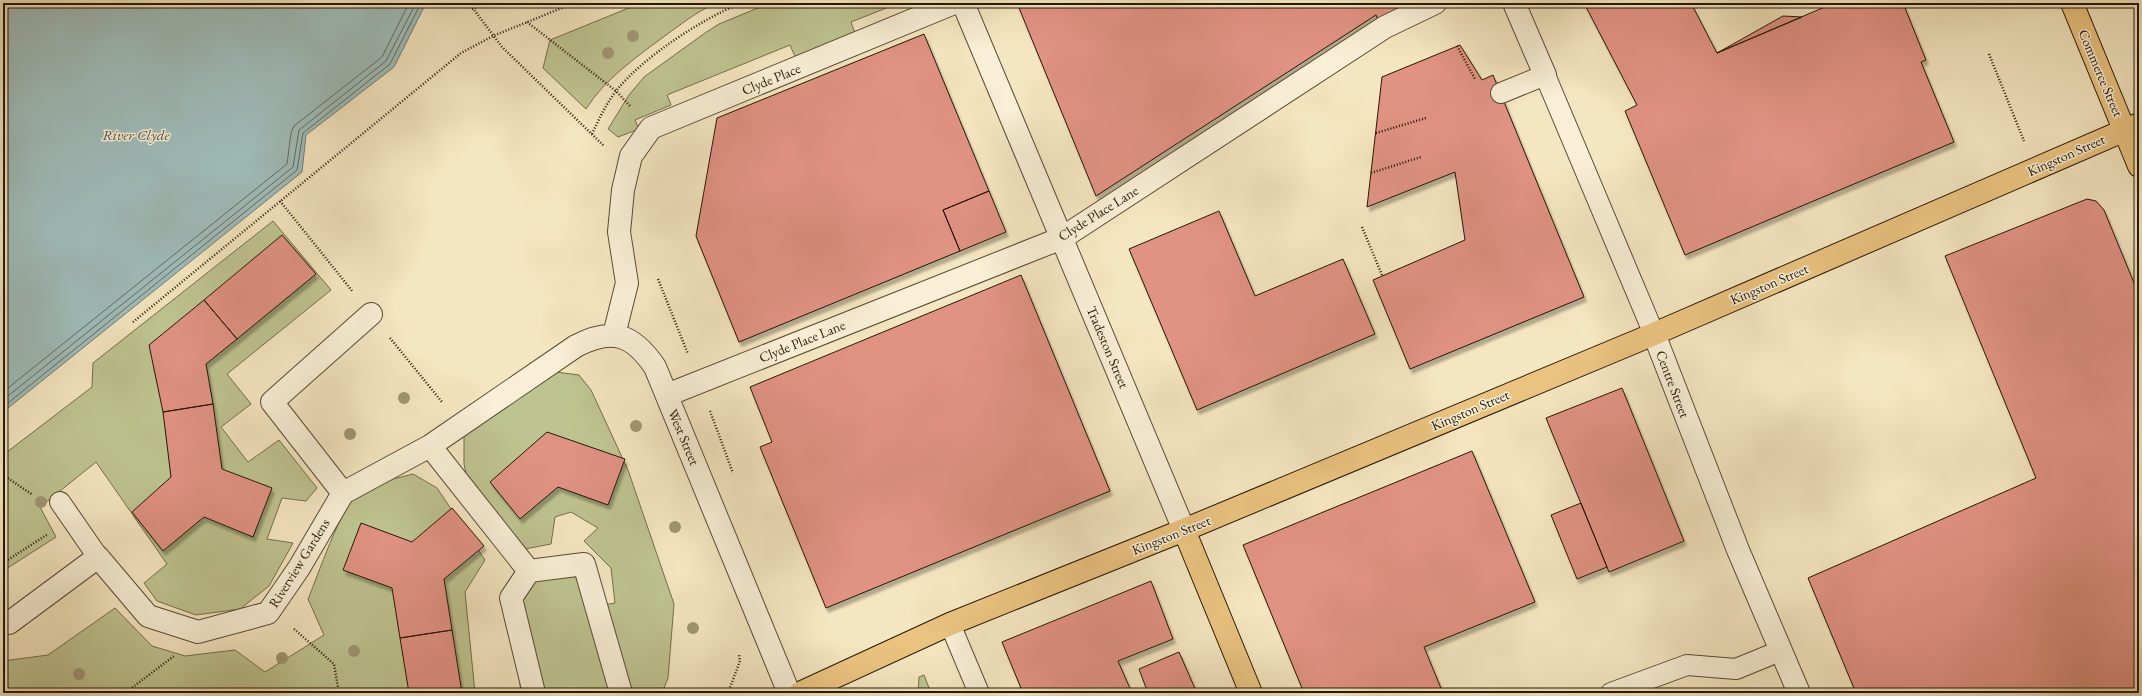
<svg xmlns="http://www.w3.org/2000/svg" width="2142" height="696" font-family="'EB Garamond',serif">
	<defs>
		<filter id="shadow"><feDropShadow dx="2.5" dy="4.5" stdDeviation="1" flood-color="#0004"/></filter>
	</defs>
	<rect width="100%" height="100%" fill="#f4e6c0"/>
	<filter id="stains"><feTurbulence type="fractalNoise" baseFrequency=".005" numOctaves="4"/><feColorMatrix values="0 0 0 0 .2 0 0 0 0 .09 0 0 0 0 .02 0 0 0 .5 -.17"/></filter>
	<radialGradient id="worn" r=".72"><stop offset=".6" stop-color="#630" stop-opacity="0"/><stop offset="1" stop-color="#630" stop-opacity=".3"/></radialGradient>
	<path fill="#bec491" stroke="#726e4b" d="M641,3H716C696,12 680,25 662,38C634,59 605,79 586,109L543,68L550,40Z
		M770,3H899L851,22L856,36L797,61L790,45L667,95L671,105L635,120L639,129L618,137L608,129L629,95L644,77L705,33L719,24Z
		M273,221L331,290L227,374L251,404L221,427L248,462L279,440L317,488L306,501L282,498L267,539L293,543L269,586L240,609L196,615L157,601L144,583L167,564L96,462L40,507L56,537L3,571V455L92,387L93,363Z
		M556,372L579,375L591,390L628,470L674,604L668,678L662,693H521L509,580L581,570L587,608L615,603L611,568L584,541L598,528L571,512L555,517L551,544L509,552L471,496L464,464V435Z
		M413,474L437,488L485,560L465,592L475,693H3V661L48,655L115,608L152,646L185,656L235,650L265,672L324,635L308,599C318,576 340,508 358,494C373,482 395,479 413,474Z
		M924,675L931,693H918L919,677Z"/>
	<path fill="#9fbdbb" stroke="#6e7b72" d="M3,3H426L394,67L306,135L302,172L3,412Z"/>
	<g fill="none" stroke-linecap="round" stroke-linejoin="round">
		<path stroke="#626a60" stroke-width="1" d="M3,392L287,164L291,133L294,126L382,57L409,3
			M3,400L293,167L299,130L386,61L416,3
			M3,407L297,170L303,133L390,64L421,3"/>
	</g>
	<path fill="#e09283" stroke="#251705" filter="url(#shadow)" d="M1017,3H1419L1378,20L1376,15L1096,196Z
		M1584,3H1691L1717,53L1834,3H1903L1926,60L1921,62L1954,142L1685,255L1625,111L1637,105Z
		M2132,3H2139V18Z
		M1783,16L1802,17L1717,53Z
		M924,34L989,191L943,210L960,251L739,342L696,236L717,118Z
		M1460,45L1482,80L1493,75L1584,297L1410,369L1373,280L1465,240L1455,172L1367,207L1382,77Z
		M989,191L1006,232L960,251L943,210Z
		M2087,199L2096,201L2104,210L2139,295V693H1856L1808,578L2036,478L1945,256Z
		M1219,211L1255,296L1343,259L1375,334L1197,410L1129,249Z
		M282,235L316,274L237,339L204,300Z
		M1021,275L1110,491L826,608L760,447L772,442L750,387Z
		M204,300L237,339L206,364L213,404L163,412L149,345Z
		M1622,388L1684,541L1609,572L1546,418Z
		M213,404L222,469L272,488L253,537L204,517L163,551L132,512L171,477L163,412Z
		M547,432L625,459L608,505L558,487L520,519L490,482Z
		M1472,451L1535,602L1424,647L1443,693H1304L1243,545Z
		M1581,503L1607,567L1577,579L1551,515Z
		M452,508L484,546L444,579L452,630L400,638L392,588L343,570L361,523L412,542Z
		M1151,581L1173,639L1118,661L1132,693H1023L1002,642Z
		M452,630L462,693H409L400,638Z
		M1179,652L1197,693H1148L1139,669Z"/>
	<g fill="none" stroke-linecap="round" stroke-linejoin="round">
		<g stroke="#594b34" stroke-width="22">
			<path id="lane" d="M1501,93L1545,75L1654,334
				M60,502L98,557
				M950,624L979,693
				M1611,693L1687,665L1736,669L1780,651"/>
		</g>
		<g stroke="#594b34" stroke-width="24">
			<path id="street" d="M963,3L1184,530
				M1514,3L1545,75
				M1654,334L1738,550L1799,693
				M614,335L627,283L619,232L623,190L631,156L651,128L954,3
				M667,395L1062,238L1385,27L1435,3
				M430,446L529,571
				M343,493L272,402L371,314
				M9,623L98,557L148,616L198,632L268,613L299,568L343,493L430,446L576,346C612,328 632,333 655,367L789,693
				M534,693L511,598L529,571L584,564L621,693"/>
		</g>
		<g stroke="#251705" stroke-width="24">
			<path id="primary" d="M2072,3L2139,166
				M1184,530L1251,693
				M800,693L950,624L1184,530L1654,334L2139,124"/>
		</g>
		<path stroke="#251705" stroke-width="2.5" stroke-dasharray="1 2" stroke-linecap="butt" d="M469,3L502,47L604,146
			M472,9L488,3
			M527,22L616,91L630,106
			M1457,46L1475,79
			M1989,54L2024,141
			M1376,133L1426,118
			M592,134C599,119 606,104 616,91C643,57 702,19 741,3
			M1371,173L1421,157
			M280,201L353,292
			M1362,227L1382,275
			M658,279L688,354
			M133,322L461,53L493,36L574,3
			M390,338L442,402
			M710,411L733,473
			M3,475L33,495
			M3,563L48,534
			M294,629L334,664L339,693
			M125,693L174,656
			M728,693L740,661L739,655"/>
		<use href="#lane" stroke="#f8efd6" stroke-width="20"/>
		<use href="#street" stroke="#f8efd6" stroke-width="22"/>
		<use href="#primary" stroke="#eac380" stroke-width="22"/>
	</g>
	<g fill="#a09674">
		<circle cx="633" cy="36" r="6"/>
		<circle cx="608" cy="53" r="6"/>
		<circle cx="404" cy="398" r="6"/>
		<circle cx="636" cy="426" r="6"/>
		<circle cx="350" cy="434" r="6"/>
		<circle cx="41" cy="502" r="6"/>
		<circle cx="675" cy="527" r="6"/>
		<circle cx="693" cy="628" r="6"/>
		<circle cx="354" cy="651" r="6"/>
		<circle cx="282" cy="658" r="6"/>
		<circle cx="79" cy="674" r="6"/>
	</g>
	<g text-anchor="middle" stroke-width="3" stroke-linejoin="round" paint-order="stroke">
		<g font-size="14" fill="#251705" stroke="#f8efd6">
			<text transform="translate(2101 73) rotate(67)" y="5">Commerce Street</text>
			<text transform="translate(771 79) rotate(-22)" y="5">Clyde Place</text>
			<text transform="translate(2066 155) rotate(-24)" y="5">Kingston Street</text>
			<text transform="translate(1098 213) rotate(-32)" y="5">Clyde Place Lane</text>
			<text transform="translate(1769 284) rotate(-23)" y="5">Kingston Street</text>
			<text transform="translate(802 341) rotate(-22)" y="5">Clyde Place Lane</text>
			<text transform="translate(1108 347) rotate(67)" y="5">Tradeston Street</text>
			<text transform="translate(1673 384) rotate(69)" y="5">Centre Street</text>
			<text transform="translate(1470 410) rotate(-23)" y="5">Kingston Street</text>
			<text transform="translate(684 437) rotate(67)" y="5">West Street</text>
			<text transform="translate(1171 535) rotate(-22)" y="5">Kingston Street</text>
			<text transform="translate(299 563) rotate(-58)" y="5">Riverview Gardens</text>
		</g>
		<g font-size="15" font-style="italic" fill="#505145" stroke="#f8efd6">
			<text x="136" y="140">River Clyde</text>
		</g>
	</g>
	<rect width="2142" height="696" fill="none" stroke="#f4e6c0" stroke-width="16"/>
	<rect x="4" y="4" width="2134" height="688" fill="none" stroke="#251705" stroke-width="2"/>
	<rect x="8" y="8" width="2126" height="680" fill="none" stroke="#251705"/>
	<rect width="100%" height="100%" filter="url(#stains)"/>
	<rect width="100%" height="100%" fill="url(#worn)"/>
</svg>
